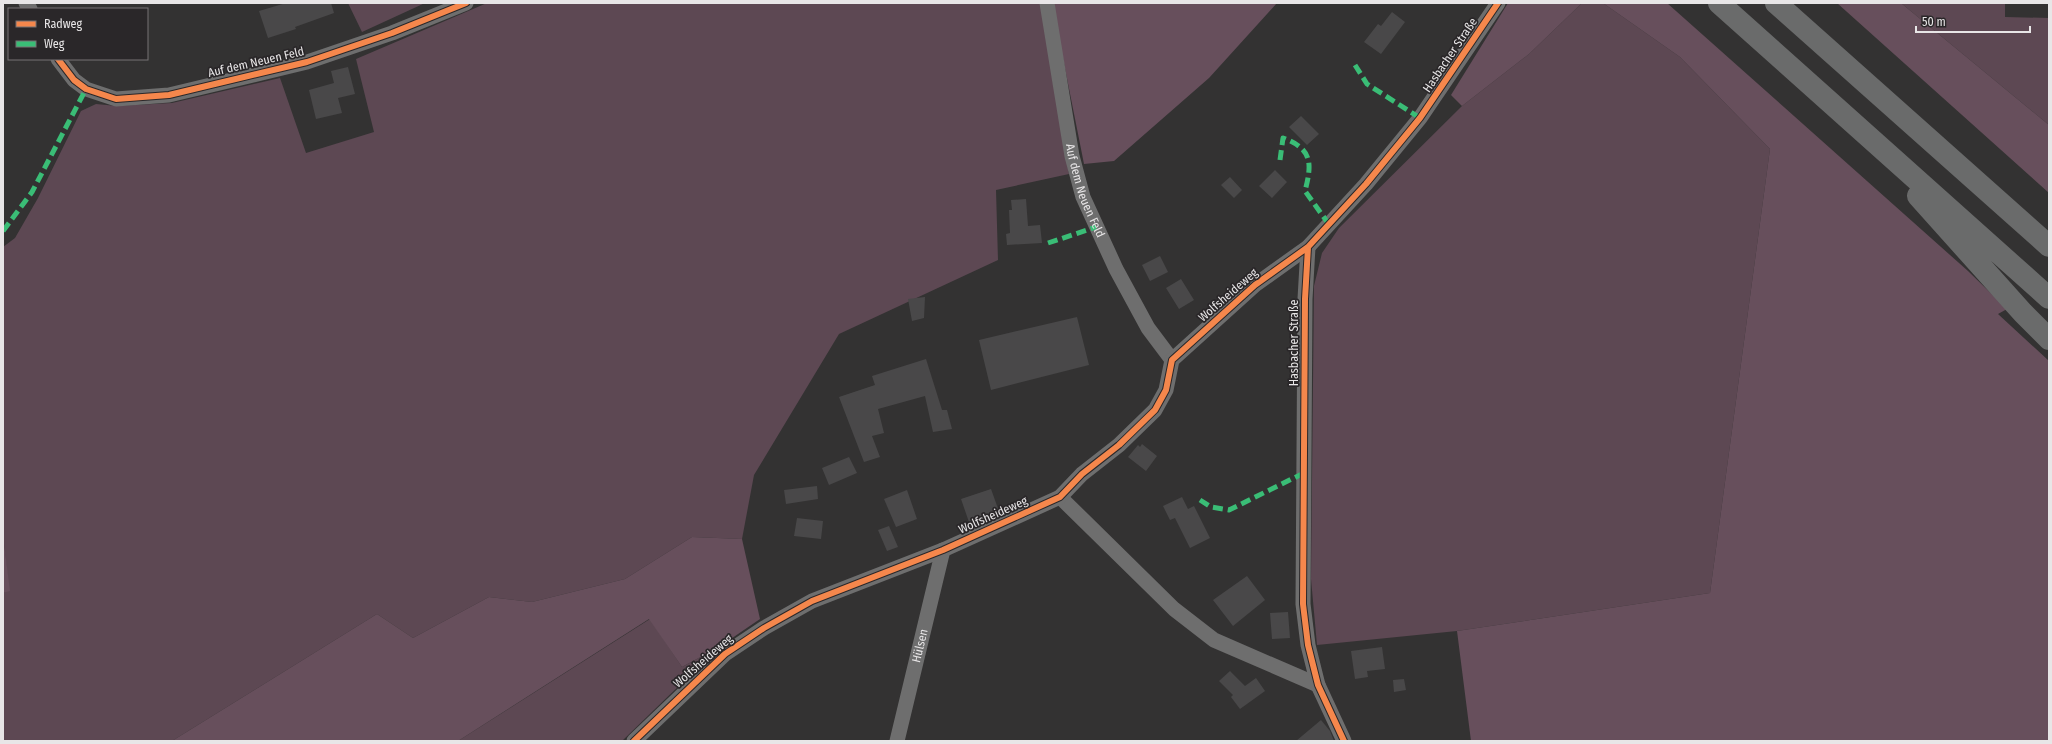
<svg xmlns="http://www.w3.org/2000/svg" width="2052" height="744" font-family="'Fira Sans Condensed',sans-serif">
	<rect width="100%" height="100%" fill="#333232"/>
	<path fill="#5d4853" d="M348,3H425L362,32Z
		M487,3H1042L1069,174L996,190L998,260L839,334L754,475L742,539L692,537L625,579L532,602L489,597L413,638L377,614L172,741H3V593L9,590L3,535V247L15,238L38,198L81,111L96,104L117,106L172,103L280,78L306,153L374,132L356,59Z
		M1582,3H1603L1680,57L1770,149L1710,593L1457,631L1317,645L1311,579L1314,286L1322,253L1339,228L1462,106L1529,54Z
		M1901,3H2005V17L2049,18V125Z
		M650,619L682,667L719,647L622,741H458Z"/>
	<path fill="#674f5c" d="M1052,3H1277L1209,78L1114,161L1084,164Z
		M1508,3H1582L1529,54L1462,106L1451,95Z
		M1603,3H1667L1968,271L2007,309L1998,314L2049,361V741H1471L1457,631L1710,593L1770,149L1680,57Z
		M1837,3H1901L2049,125V193Z
		M3,535L10,591L3,593Z
		M692,537L742,539L760,619L719,647L682,667L649,619L458,741H172L377,614L413,638L489,597L532,602L625,579Z"/>
	<path fill="#494849" d="M286,3H331L334,13L295,27L296,29L268,38L259,11Z
		M1392,12L1405,22L1381,54L1364,42L1378,24L1381,26Z
		M348,67L355,94L338,98L342,113L316,119L309,90L334,83L331,71Z
		M1301,116L1319,134L1307,145L1289,127Z
		M1275,170L1287,182L1272,198L1259,186Z
		M1230,177L1242,190L1234,198L1221,185Z
		M1026,199L1028,226L1040,225L1042,243L1007,245L1006,234L1010,233L1009,210H1012L1011,200Z
		M1160,256L1168,272L1150,281L1142,265Z
		M1181,279L1194,300L1179,309L1166,288Z
		M925,297L924,318L912,321L908,299Z
		M1077,317L1089,365L991,390L979,340Z
		M926,359L942,410H947L952,429L933,432L925,396L878,409L884,433L872,436L880,457L864,462L839,397L875,385L872,376Z
		M1142,444L1157,456L1146,471L1128,457L1138,445L1140,447Z
		M849,457L857,473L829,485L822,468Z
		M817,486L818,499L786,504L784,490Z
		M991,489L1000,514L970,525L961,499Z
		M907,490L917,519L896,527L884,499Z
		M1182,497L1188,509L1194,506L1210,538L1190,548L1175,518L1170,520L1163,506Z
		M797,518L823,521L821,539L794,536Z
		M889,526L898,547L887,551L878,530Z
		M1247,576L1265,600L1233,626L1213,600Z
		M1288,612L1290,638L1272,639L1270,613Z
		M1382,647L1385,669L1367,671L1368,677L1355,679L1351,651Z
		M1230,671L1245,686L1256,678L1265,691L1240,709L1231,697L1233,695L1219,681Z
		M1404,679L1406,690L1394,692L1393,680Z
		M1321,720L1330,731L1334,741H1296Z"/>
	<g fill="none" stroke-linecap="round" stroke-linejoin="round">
		<g stroke="#6e6e6e" stroke-width="15">
			<path d="M26,3L30,9"/>
			<path id="s1" d="M1047,3L1072,156L1083,197L1116,269L1148,328L1172,360"/>
			<path d="M58,59L74,80L86,89L116,99L169,95L307,62L392,33L466,3"/>
			<path d="M1308,247L1305,299L1303,604L1308,645L1318,685L1344,741"/>
			<path d="M1060,497L1174,609L1214,640L1318,685"/>
			<path d="M634,741L725,654L764,628L812,601L943,550L1060,497L1082,474L1119,445L1155,410L1166,390L1172,360L1255,285L1308,247L1366,184L1420,118L1498,3"/>
			<path id="s2" d="M897,741L943,550"/>
		</g>
		<path stroke="#6a6b6b" stroke-width="22" d="M1719,3L2049,298
			M1776,3L2049,246
			M1918,196L2023,313L2049,339"/>
		<path stroke="#3abd76" stroke-width="5" stroke-dasharray="10 5" stroke-linecap="butt" d="M1355,65L1367,84L1420,118
			M1280,160L1283,138C1313,149 1312,164 1305,191L1328,223
			M3,231L32,192L86,89
			M1048,243L1096,227
			M1200,500L1211,507L1229,510L1304,473"/>
		<g stroke="#2a2729" stroke-width="8">
			<path id="cycleway" d="M58,59L74,80L86,89L116,99L169,95L307,62L392,33L466,3
				M1308,247L1305,299L1303,604L1308,645L1318,685L1344,741
				M634,741L725,654L764,628L812,601L943,550L1060,497L1082,474L1119,445L1155,410L1166,390L1172,360L1255,285L1308,247L1366,184L1420,118L1498,3"/>
		</g>
		<use href="#cycleway" stroke="#f5874c" stroke-width="6"/>
	</g>
	<g text-anchor="middle" stroke-width="3.5" stroke-linejoin="round" paint-order="stroke">
		<g font-size="12" fill="#e8e6e7" stroke="#2a2729">
			<text transform="translate(1450 55) rotate(-56)" y="4">Hasbacher Straße</text>
			<text transform="translate(256 62) rotate(-13)" y="4">Auf dem Neuen Feld</text>
			<text dy="4" stroke="none"><textPath href="#s1" startOffset="192">Auf dem Neuen Feld</textPath></text>
			<text transform="translate(1228 295) rotate(-41)" y="4">Wolfsheideweg</text>
			<text transform="translate(1294 343) rotate(-90)" y="4">Hasbacher Straße</text>
			<text transform="translate(993 515) rotate(-24)" y="4">Wolfsheideweg</text>
			<text dy="4" stroke="none"><textPath href="#s2" startOffset="98">Hülsen</textPath></text>
			<text transform="translate(703 661) rotate(-41)" y="4">Wolfsheideweg</text>
		</g>
	</g>
	<rect width="2052" height="744" fill="none" stroke="#e8e6e7" stroke-width="8"/>
	<rect x="8" y="8" width="140" height="52" fill="#2a2729" stroke="#767375"/>
	<rect x="16" y="21" width="20" height="6" fill="#f5874c" stroke="#767375"/>
	<text x="44" y="28" font-size="12" fill="#e8e6e7">Radweg</text>
	<rect x="16" y="41" width="20" height="6" fill="#3abd76" stroke="#767375"/>
	<text x="44" y="48" font-size="12" fill="#e8e6e7">Weg</text>
	<path d="M1916 26v6h114v-6" fill="none" stroke="#e8e6e7" stroke-width="2"/>
	<text x="1922" y="26" font-size="12" fill="#e8e6e7" stroke="#2a2729" stroke-width="3" paint-order="stroke">50 m</text>
</svg>
